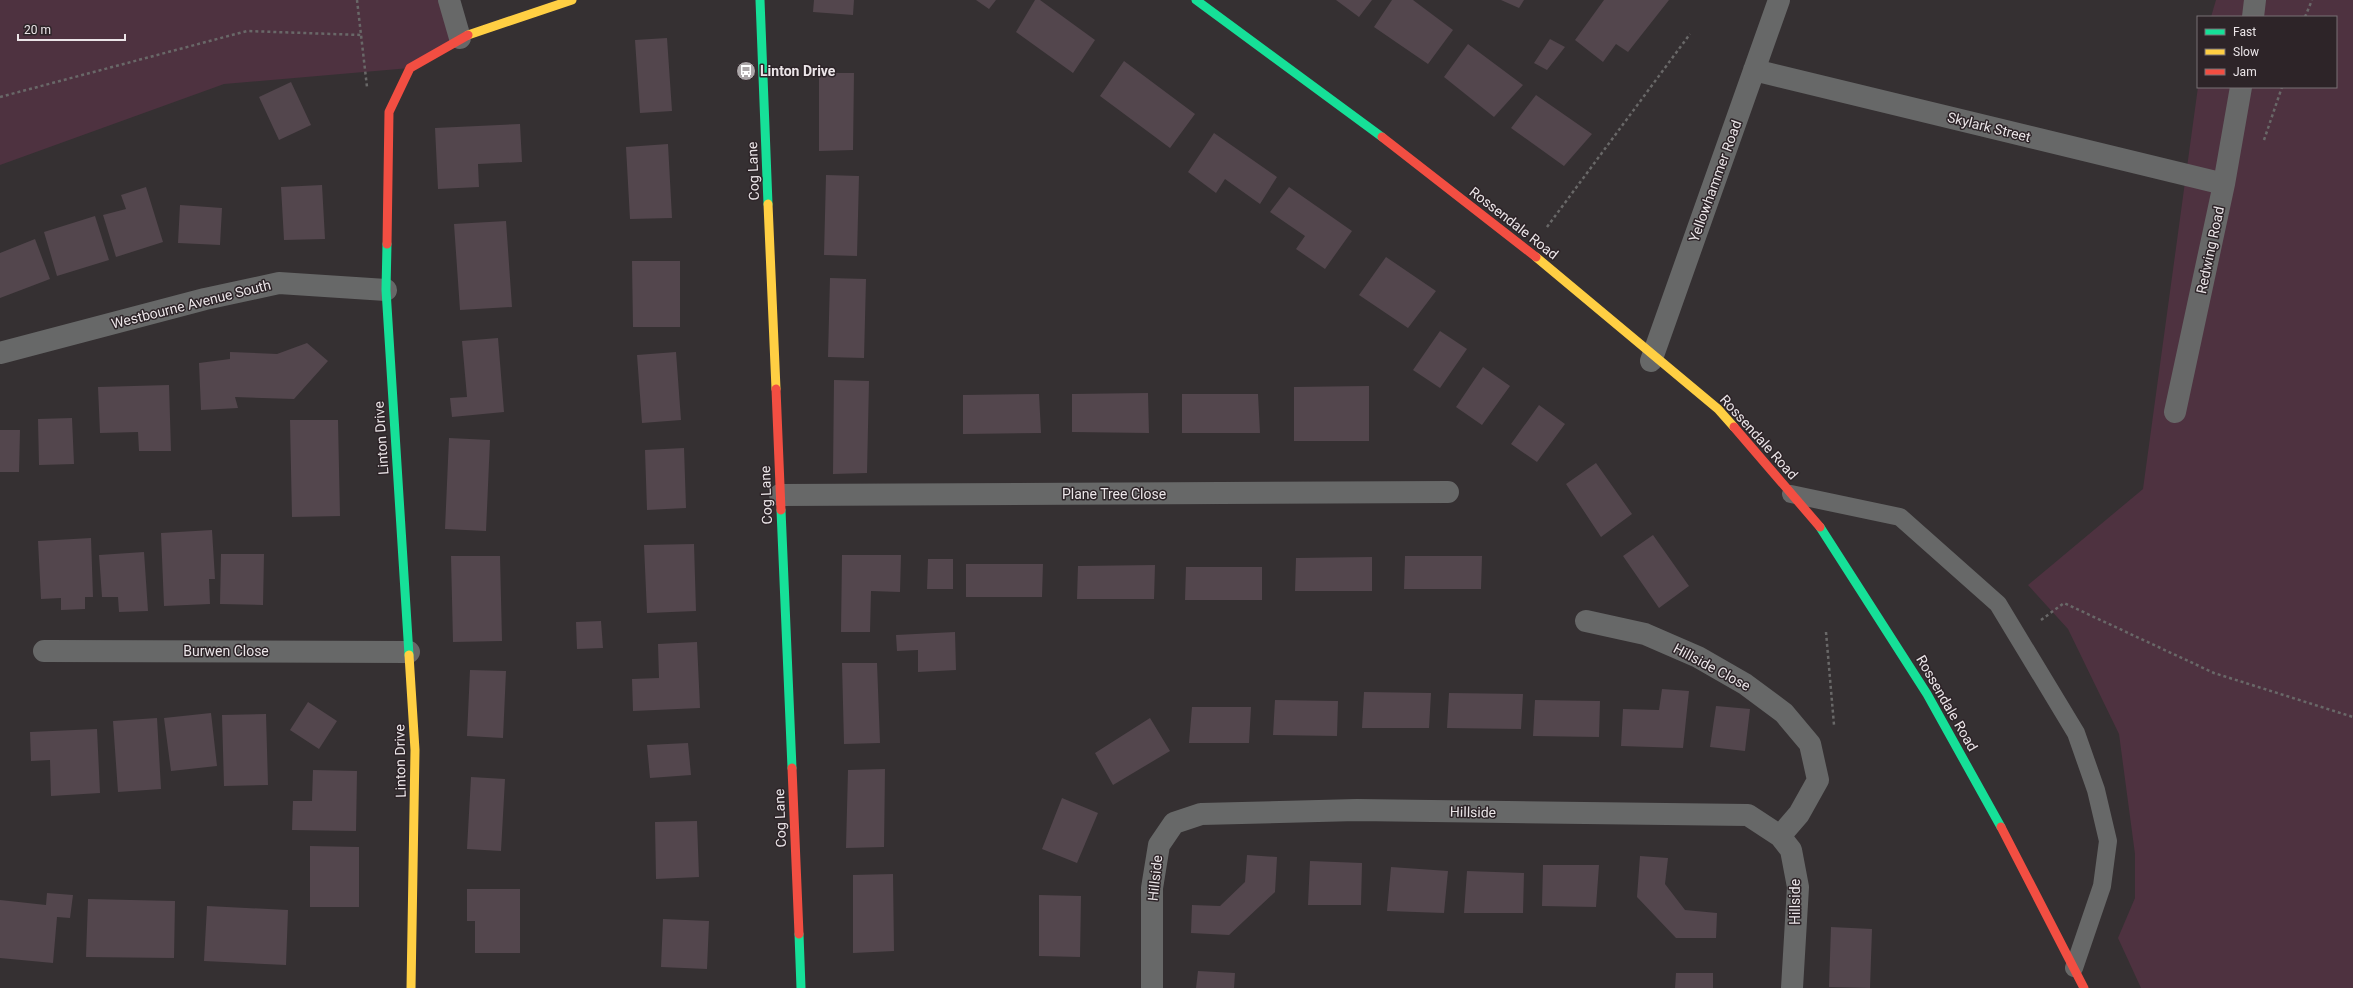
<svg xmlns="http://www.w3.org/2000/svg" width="2353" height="988" font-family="Roboto,sans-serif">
	<rect width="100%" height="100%" fill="#353032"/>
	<path fill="#4e3240" d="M0,0H449L460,38L410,68L224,84L0,165Z
		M2216,0H2353V988H2141L2118,938L2135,898V854L2119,734L2068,629L2028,585L2143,489L2198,87H2336V17H2211Z"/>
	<path fill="#53464d" d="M814,0H854L853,15L813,12Z
		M976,0H996L989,9Z
		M1035,0H1040L1095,40L1073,73L1016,32Z
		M1336,0H1372L1359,17Z
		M1392,0H1413L1453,30L1428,64L1374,27Z
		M1501,0H1524L1519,8Z
		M1604,0H1669L1628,52L1616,44L1603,62L1575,40Z
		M667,38L672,111L640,113L635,40Z
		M1550,39L1565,47L1547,70L1534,63Z
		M1468,44L1523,85L1494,117L1444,77Z
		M1124,61L1195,114L1170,148L1100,96Z
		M819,73H854L853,150L819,151Z
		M291,82L311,125L279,140L259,97Z
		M1536,95L1592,134L1564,166L1511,128Z
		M520,124L522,162L478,164L479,187L438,189L435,128Z
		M1214,133L1277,177L1260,204L1225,179L1216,193L1188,172Z
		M668,144L672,218L630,219L626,147Z
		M826,175L859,176L857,256L824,255Z
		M322,185L325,239L284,240L281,187Z
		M146,187L163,242L116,257L103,215L126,209L121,195Z
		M1289,187L1352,231L1325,269L1296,249L1305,236L1270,212Z
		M180,205L222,208L220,245L178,243Z
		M95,216L109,260L57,276L44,232Z
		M506,221L512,307L460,310L454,224Z
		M35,239L50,279L0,298V253Z
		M1386,257L1436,291L1408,328L1359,295Z
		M632,261H680V327H633Z
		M830,278L866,279L864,358L828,357Z
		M1440,331L1467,349L1440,388L1413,370Z
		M498,338L504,412L452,417L450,398L467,397L462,341Z
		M307,343L328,361L294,399L235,397L238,408L201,410L199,363L230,359V352L277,354Z
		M676,352L681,420L642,423L637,355Z
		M1483,367L1510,386L1482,425L1456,407Z
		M834,380L869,381L867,473L833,474Z
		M169,385L171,451H139L138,432L100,433L98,387Z
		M1369,386V441H1294V387Z
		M1148,393L1149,433L1072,432V394Z
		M1039,394L1041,433L963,434V395Z
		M1182,394H1258L1260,433H1182Z
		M1539,405L1565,424L1537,462L1511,444Z
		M72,418L74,464L39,465L38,419Z
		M290,420H338L340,516L292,517Z
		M0,430H20L19,472H0Z
		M449,438L490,440L486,531L445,529Z
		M684,448L686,508L647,510L645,450Z
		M1596,463L1632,514L1601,537L1566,484Z
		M212,530L215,579H209L210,604L164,606L161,533Z
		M1653,535L1689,586L1659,608L1623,556Z
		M91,538L93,597H85V609L61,610V598L41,599L38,541Z
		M694,544L696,611L647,613L644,545Z
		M144,552L148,611L119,612L118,597H102L99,555Z
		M221,554H264L263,605L220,604Z
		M842,555H901L900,592L871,591L870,632H841Z
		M451,556H500L502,641L453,642Z
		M1405,556H1482L1481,589H1404Z
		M1372,557V591H1295L1296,558Z
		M928,559H953V589H927Z
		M966,564H1043L1042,597H966Z
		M1155,565L1154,599H1077L1078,566Z
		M1186,567H1262V600H1185Z
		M601,621L603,648L577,649L576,622Z
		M955,632L956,670L918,672V650L897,651L896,635Z
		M697,642L700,708L633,711L632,679L659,678L658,644Z
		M842,663H877L880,743L844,744Z
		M470,670L506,671L503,738L467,736Z
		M1662,689L1689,691L1683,748L1621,746L1623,709L1659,710Z
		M1364,692L1431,693L1429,728H1362Z
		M1449,693L1523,694L1521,729L1447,728Z
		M1275,700L1338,701L1337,736L1273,735Z
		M1535,700L1600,701L1599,737L1533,736Z
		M308,702L337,721L319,749L290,730Z
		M1716,706L1750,709L1745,751L1710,747Z
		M1192,707H1251L1249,743H1189Z
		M211,713L217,766L171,771L164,718Z
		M266,714L268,785L224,786L222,715Z
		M157,718L161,789L118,792L113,721Z
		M1150,718L1170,751L1113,785L1095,753Z
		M97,729L100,793L51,796L50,760L31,761L30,732Z
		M688,743L691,775L650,778L647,745Z
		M885,769L884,847L846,848L848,770Z
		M313,770L357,771L356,831L292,830L293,801H312Z
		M471,777L505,779L501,851L467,849Z
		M1062,798L1098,813L1077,863L1042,849Z
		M697,821L699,877L656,879L655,822Z
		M310,846L359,847V907H310Z
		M1247,855L1277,857L1275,892L1229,935L1191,933L1192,905L1220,906L1245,882Z
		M1640,856L1668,858L1665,884L1685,910L1717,913L1716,938H1676L1637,897Z
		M1310,861L1362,863L1361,905H1308Z
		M1543,865H1599L1596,907L1542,906Z
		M1391,867L1448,871L1444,913L1387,911Z
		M1467,871L1524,873L1523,913H1464Z
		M893,874L894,951L853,953V875Z
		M467,889H520V953H475V921H467Z
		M47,893L73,895L70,918L57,917L53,963L0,958V900L46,905Z
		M1039,895L1081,896L1080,957L1039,956Z
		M88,899L175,901L174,958L86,957Z
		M207,906L288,910L286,965L204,961Z
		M663,919L709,921L707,969L661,967Z
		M1831,927L1872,929L1870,988L1829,987Z
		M1198,971L1235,973L1234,988H1196Z
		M1676,973H1713V988H1675Z"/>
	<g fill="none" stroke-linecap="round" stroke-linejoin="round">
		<path stroke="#696868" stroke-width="2.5" stroke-dasharray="3 3" stroke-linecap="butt" d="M357,0L367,87
			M2305,17L2312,0
			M0,97L247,31L361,35
			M2264,140L2282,87
			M1547,227L1690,34
			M2041,620L2064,603L2214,673L2353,717
			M1826,632L1834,725"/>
		<path stroke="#676868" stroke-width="18" d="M1791,494L1900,517L1998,604L2076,733L2096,790L2108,841L2102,886L2074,968"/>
		<path stroke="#676868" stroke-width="22" d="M449,0L460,38
			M2253,17L2255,0
			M1754,70L2224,184
			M0,353L205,299L279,283L386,290
			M1651,361L1779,0
			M2175,412L2224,184L2241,87
			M780,495L1448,492
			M1586,621L1645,634L1698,657L1745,684L1784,713L1810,744L1818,780L1799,814L1780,836
			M44,651L409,652
			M1152,988V888L1159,845L1174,823L1201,814L1357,810L1748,815L1780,836L1791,850L1798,887L1792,988"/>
		<path stroke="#16e098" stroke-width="9" d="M760,0L768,204
			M1196,0L1382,137
			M387,244L386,290L409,655
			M781,510L792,768
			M1820,527L1927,694L2001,827
			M799,934L801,988"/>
		<path stroke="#ffcf43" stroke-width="9" d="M468,35L572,0
			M768,204L776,389
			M1536,257L1718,409L1734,427
			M409,655L415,750L411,988"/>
		<path stroke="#f24e42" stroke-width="9" d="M1382,137L1536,257
			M387,244L389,112L410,68L468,35
			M776,389L781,510
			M1734,427L1820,527
			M792,768L799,934
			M2001,827L2084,988"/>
	</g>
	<defs>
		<g id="bus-disc" transform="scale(1)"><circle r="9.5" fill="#aba6a8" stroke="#2d2428"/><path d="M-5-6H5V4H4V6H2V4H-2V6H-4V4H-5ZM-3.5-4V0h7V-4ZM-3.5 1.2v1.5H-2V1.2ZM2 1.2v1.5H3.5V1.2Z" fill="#fff"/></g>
	</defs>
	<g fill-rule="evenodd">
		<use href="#bus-disc" x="746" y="71"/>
	</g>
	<g text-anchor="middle" stroke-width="3" stroke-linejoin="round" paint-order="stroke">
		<g font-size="14" font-weight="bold" fill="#ebe5e8" stroke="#2d2428" text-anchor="start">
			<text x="760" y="76">Linton Drive</text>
		</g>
		<g font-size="14" fill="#ebe5e8" stroke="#2d2428">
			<text transform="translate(1989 127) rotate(14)" y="5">Skylark Street</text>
			<text transform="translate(753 171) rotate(-92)" y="5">Cog Lane</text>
			<text transform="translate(1715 181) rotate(-70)" y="5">Yellowhammer Road</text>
			<text transform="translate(1514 223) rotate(38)" y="5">Rossendale Road</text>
			<text transform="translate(2210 250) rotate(-78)" y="5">Redwing Road</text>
			<text transform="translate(191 304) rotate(-14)" y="5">Westbourne Avenue South</text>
			<text transform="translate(1759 437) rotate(48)" y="5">Rossendale Road</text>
			<text transform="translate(381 438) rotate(-94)" y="5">Linton Drive</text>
			<text x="1114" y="499">Plane Tree Close</text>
			<text transform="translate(766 495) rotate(-92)" y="5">Cog Lane</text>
			<text x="226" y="656">Burwen Close</text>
			<text transform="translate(1712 667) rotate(28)" y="5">Hillside Close</text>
			<text transform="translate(1947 703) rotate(60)" y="5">Rossendale Road</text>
			<text transform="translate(400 761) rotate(-91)" y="5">Linton Drive</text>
			<text transform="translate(1473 812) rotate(1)" y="5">Hillside</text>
			<text transform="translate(780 818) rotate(-92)" y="5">Cog Lane</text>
			<text transform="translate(1155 878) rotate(-84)" y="5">Hillside</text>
			<text transform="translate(1795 902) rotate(-90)" y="5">Hillside</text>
		</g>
	</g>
	<rect x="2197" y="16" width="140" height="72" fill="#2d2428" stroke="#797175"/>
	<rect x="2205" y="29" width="20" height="6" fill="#16e098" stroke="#797175"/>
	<text x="2233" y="36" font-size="12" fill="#ebe5e8">Fast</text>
	<rect x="2205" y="49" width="20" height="6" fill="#ffcf43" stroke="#797175"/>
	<text x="2233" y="56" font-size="12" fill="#ebe5e8">Slow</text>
	<rect x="2205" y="69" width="20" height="6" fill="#f24e42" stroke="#797175"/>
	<text x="2233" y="76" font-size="12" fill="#ebe5e8">Jam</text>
	<path d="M18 34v6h107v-6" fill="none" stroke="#ebe5e8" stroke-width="2"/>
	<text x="24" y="34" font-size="12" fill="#ebe5e8" stroke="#2d2428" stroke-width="3" paint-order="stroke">20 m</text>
</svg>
